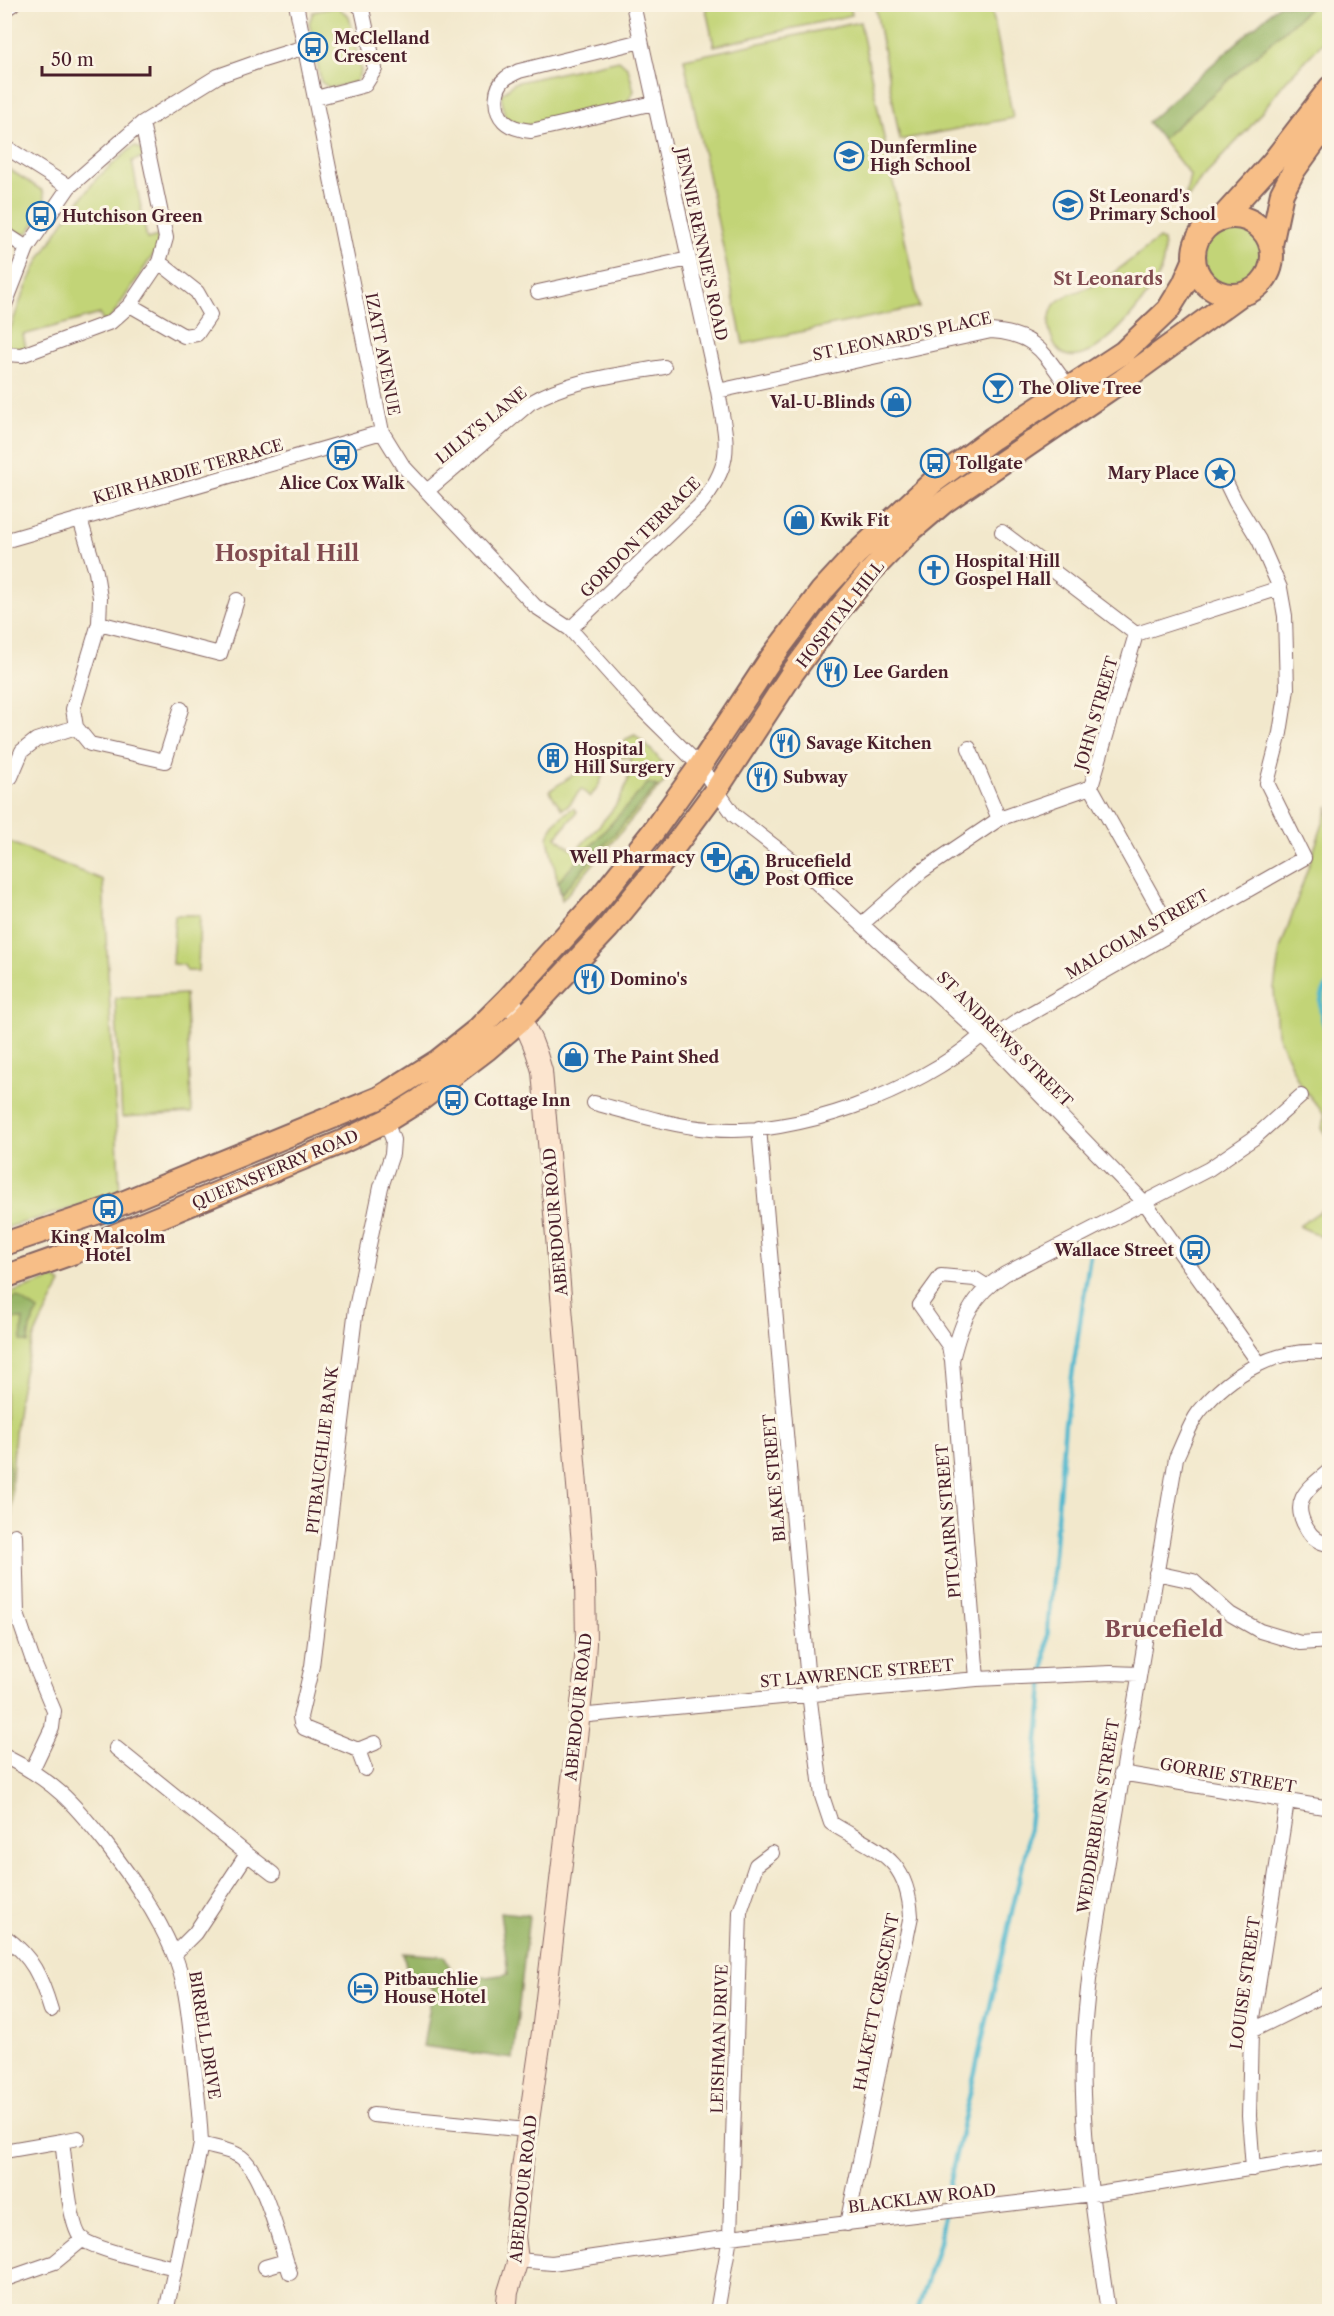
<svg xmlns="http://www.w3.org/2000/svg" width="1334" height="2316" font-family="'Libre Caslon Text',serif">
	<rect width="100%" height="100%" fill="#fcf5e5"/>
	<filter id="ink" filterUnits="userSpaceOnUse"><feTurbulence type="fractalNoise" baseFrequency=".0167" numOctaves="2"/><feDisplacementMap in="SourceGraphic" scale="12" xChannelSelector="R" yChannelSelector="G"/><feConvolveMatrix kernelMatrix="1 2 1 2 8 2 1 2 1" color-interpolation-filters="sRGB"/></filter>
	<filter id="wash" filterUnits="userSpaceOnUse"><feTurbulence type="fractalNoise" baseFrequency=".008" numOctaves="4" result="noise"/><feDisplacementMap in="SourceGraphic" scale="24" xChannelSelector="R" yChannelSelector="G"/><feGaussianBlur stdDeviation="1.35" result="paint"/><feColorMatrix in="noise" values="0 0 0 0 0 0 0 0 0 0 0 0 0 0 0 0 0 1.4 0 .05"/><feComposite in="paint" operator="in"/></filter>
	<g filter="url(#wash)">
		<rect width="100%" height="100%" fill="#f2e8cc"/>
		<path fill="#c2d477" stroke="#867a51" stroke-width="1.5" d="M705,5H850L852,15L714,46Z
			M875,5H991L1013,118L900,140Z
			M1313,5H1329V36L1284,83L1250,127L1201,179L1189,197L1186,194L1190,175L1162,139Z
			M337,7L349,16L361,71L356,82L330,88L321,82L309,23L313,12Z
			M860,22L919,307L743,344L684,59Z
			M619,60L628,68L634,91L626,104L521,127L505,118L501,95L514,83Z
			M134,146L141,149L144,157L132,161L147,239L158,236L159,246L111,318L103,322L100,314L23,335L26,348L11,352L5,344L21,299L39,260L64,221L97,178Z
			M7,168L43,191L46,204L29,232L14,235L5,228L4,172Z
			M1202 255a31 31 0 1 1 62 0a31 31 0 1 1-62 0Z
			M1159,239L1163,241C1165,253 1163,266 1158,277C1148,299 1083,383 1057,348C1053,342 1050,334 1049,327C1049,319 1051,306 1058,301C1069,292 1087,290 1100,282C1120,269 1139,253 1159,239Z
			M635,735C647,747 671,763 664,782L562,900L548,839C550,825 561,816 573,808L577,812L556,837L575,852C600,823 633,798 630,757L620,758L626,739Z
			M599,746L604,750C604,773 605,779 590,797L581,789L569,805L562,809L549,791L585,767L580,759Z
			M1329,806V1138L1322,1128L1325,1115L1299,1083L1277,1034L1274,988L1280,950Z
			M4,840L103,880L120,1194L5,1228Z
			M175,915H200L198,971H187L184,965L172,964Z
			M185,994L192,1113L122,1117L115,998Z
			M1329,1205V1240L1299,1226Z
			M55,1278L61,1284C49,1307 34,1331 28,1356C10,1423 12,1495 11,1564L5,1563V1295Z"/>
		<path fill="#99b668" stroke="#726a4a" stroke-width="1.5" d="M1279,5H1313L1162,139L1148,122Z
			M648,783L657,786L561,894L558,882Z
			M17,1297L38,1311L30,1328L28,1343L21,1341L23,1319H11L5,1323V1302Z
			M4,1431L10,1471L5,1559H4Z
			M500,1912L529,1915L513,2059L423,2046L433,1988L408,1974L403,1953L444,1956L457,1981L508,1974Z"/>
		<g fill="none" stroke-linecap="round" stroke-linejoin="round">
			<path stroke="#50b8ce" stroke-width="4.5" d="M1330,982C1315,1000 1320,1019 1330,1038
				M917,2312L939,2242L947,2193L1027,1846L1041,1710L1065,1423L1090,1255"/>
		</g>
	</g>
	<g filter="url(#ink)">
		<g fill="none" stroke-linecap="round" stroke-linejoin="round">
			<g stroke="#856563" stroke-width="16">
				<path id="minor" d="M296,4L382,432L403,466L535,606L570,629L639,706L700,766L734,815L792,860L988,1041L1145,1203L1259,1363
					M4,10L13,4
					M641,41L519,71C515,73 510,75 506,78C494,87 493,110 504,121C511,128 522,130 531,131L654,103
					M316,98L365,85L375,69L362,9L357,4
					M4,146L69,187
					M4,233L27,248
					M538,292L689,259
					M130,305L184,336L197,334L210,315L197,292L159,262
					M4,307L27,248L69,187L142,123L218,76L263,60L305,47
					M4,354L22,355L111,322L130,305L159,262L166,238L142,123
					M718,391L991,331C1037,334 1044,354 1069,388
					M427,491L530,403C570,379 618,375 664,367
					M80,519L96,572L100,598L99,623L73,709L76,727L90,744L165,761L181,709
					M1002,532L1136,634
					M4,541L382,432
					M99,623L220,654L237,600
					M570,629L699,506C735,461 727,445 718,391L633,4
					M969,748L999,819
					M11,777L22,751L36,740L76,727
					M862,924L922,871L999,819L1091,787
					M1172,932L1091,787L1136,634L1280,588
					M988,1041L1019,1020L1304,858L1267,783L1280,733L1287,689L1285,616L1280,588L1259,540L1235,501L1220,470
					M594,1103C633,1113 671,1126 710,1129C795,1138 918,1091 981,1036
					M759,1128L809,1693L822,1796L831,1823C877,1852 907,1855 911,1916L847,2224
					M951,1357L949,1346L920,1305L941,1276L975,1279L986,1286
					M1330,1470C1309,1488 1289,1500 1307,1529C1312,1538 1319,1543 1330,1544
					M15,1535L17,1614L32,1658L54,1711L52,1728L32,1770
					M1156,1573L1193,1581L1230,1614L1260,1631L1300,1643L1330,1641
					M977,1679L952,1360C961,1323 971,1295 1005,1274L1209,1169L1254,1138L1301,1096
					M578,1716L977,1679L1111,1673L1138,1674
					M375,1743L358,1750L304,1728L301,1723L300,1717L312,1666L356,1308L381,1187L392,1154L393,1140L386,1121
					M116,1748L247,1854L195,1933L174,1954
					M358,1750L365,1769
					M4,1756C54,1781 72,1801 106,1844C132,1878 156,1912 173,1952C187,1983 189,2020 193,2054C196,2084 200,2114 201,2144L166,2312
					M1121,1773L1330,1808
					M247,1854L273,1874
					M4,1936C33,1957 41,1977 51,2010
					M1251,2031L1330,1992
					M373,2115L527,2130
					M62,2141L78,2138
					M201,2144C213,2148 230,2149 241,2157C263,2173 281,2246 290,2273
					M4,2151L62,2141C65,2160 69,2228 82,2239C96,2250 155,2263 175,2268
					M1253,2169L1249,2116L1251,2031L1287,1802
					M518,2260L552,2263L730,2237L1092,2194L1330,2156
					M265,2267L286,2261
					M6,2279L55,2262L83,2239
					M717,2312L730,2237L740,1912L756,1865L772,1853
					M1108,2312C1098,2240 1085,2167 1083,2094C1081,2050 1086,2006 1091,1962L1176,1458C1183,1444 1189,1425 1199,1412C1230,1374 1278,1345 1330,1353"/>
			</g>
			<g stroke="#856563" stroke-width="22">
				<path id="secondary" d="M506,2312L508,2292L518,2260L515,2236L522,2168L542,2032L583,1687L586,1643L585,1580L542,1071C535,1045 525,1021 508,999"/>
			</g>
			<g stroke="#856563" stroke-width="26">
				<path id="primary" d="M1194 256a39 39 0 1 1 78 0a39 39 0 1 1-78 0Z
					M1223,217L1273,162L1330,88
					M1271,245L1282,193L1294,170L1330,120
					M4,1244L108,1209L379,1098L438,1061L477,1030L508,999L600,898L652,833L700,766L772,657L821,592L855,555L932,483L993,438L1124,352L1168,310L1184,284L1194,261
					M4,1277L72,1253L342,1142L386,1121L420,1100L487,1049L523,1018L608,928L668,855L716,790L793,672L838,611L870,572L910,531L944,502L1123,380L1240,295"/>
			</g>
			<use href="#minor" stroke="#fff" stroke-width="14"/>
			<use href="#secondary" stroke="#fce5cf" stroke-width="20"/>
			<use href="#primary" stroke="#f7be87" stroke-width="22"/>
		</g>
	</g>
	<defs>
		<g id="bus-ring" transform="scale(1.5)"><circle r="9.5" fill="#fcf5e5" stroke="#1f6fb2" stroke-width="1.5"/><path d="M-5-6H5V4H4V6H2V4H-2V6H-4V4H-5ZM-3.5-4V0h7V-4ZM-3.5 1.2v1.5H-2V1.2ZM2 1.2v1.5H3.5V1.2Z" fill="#1f6fb2"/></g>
		<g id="school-ring" transform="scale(1.5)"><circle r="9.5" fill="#fcf5e5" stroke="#1f6fb2" stroke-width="1.5"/><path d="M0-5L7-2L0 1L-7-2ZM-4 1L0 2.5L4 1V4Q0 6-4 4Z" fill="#1f6fb2"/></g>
		<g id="bar-ring" transform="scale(1.5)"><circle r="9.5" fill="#fcf5e5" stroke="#1f6fb2" stroke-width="1.5"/><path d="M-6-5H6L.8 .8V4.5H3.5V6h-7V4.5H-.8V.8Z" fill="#1f6fb2"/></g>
		<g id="shop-ring" transform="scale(1.5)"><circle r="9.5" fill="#fcf5e5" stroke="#1f6fb2" stroke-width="1.5"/><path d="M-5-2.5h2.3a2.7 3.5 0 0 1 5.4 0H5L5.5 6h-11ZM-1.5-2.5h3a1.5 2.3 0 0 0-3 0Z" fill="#1f6fb2"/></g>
		<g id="sight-ring" transform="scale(1.5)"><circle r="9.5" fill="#fcf5e5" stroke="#1f6fb2" stroke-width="1.5"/><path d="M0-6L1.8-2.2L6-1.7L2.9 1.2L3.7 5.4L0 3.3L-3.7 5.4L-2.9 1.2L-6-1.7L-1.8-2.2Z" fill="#1f6fb2"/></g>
		<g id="church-ring" transform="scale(1.5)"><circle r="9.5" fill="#fcf5e5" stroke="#1f6fb2" stroke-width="1.5"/><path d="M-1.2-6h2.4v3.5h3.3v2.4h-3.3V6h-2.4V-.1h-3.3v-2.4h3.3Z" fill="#1f6fb2"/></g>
		<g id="restaurant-ring" transform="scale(1.5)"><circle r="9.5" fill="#fcf5e5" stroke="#1f6fb2" stroke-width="1.5"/><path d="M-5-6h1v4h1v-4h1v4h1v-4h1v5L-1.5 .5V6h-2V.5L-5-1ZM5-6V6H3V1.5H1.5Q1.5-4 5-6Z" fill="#1f6fb2"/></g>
		<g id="building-ring" transform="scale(1.5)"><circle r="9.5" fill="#fcf5e5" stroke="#1f6fb2" stroke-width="1.5"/><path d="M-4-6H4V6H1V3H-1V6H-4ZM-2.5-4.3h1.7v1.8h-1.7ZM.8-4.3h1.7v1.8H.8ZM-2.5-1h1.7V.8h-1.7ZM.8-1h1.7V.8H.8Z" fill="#1f6fb2"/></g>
		<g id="pharmacy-ring" transform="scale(1.5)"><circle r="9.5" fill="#fcf5e5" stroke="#1f6fb2" stroke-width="1.5"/><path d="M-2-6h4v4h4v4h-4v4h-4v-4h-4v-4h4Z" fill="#1f6fb2"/></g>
		<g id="civic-ring" transform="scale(1.5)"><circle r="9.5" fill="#fcf5e5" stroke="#1f6fb2" stroke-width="1.5"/><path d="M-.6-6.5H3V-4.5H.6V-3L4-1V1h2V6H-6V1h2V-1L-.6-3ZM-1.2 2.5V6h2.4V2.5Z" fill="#1f6fb2"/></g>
		<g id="hotel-ring" transform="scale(1.5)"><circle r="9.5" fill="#fcf5e5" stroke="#1f6fb2" stroke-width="1.5"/><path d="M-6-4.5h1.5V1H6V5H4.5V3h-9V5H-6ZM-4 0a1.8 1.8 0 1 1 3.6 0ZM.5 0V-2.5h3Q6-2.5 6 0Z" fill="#1f6fb2"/></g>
	</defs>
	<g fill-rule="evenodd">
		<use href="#bus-ring" x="313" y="47"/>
		<use href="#school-ring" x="849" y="156"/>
		<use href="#school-ring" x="1068" y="205"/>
		<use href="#bus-ring" x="41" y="216"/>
		<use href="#bar-ring" x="998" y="388"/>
		<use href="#shop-ring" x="896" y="402"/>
		<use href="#bus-ring" x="342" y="455"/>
		<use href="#bus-ring" x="935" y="463"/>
		<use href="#sight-ring" x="1220" y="473"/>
		<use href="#shop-ring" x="799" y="520"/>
		<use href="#church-ring" x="934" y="570"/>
		<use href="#restaurant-ring" x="832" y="672"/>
		<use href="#restaurant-ring" x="785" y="743"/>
		<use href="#building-ring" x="553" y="758"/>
		<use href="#restaurant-ring" x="762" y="777"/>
		<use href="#pharmacy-ring" x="716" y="857"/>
		<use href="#civic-ring" x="744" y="870"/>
		<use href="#restaurant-ring" x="589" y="979"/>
		<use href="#shop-ring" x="573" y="1057"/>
		<use href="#bus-ring" x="453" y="1100"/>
		<use href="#bus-ring" x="108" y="1209"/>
		<use href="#bus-ring" x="1195" y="1250"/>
		<use href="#hotel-ring" x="363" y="1988"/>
	</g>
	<g text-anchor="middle" stroke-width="6" stroke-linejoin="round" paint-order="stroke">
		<g font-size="16" font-weight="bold" fill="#4a1f2b" stroke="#fcf5e5" text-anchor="start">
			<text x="334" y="44">McClelland<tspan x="334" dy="18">Crescent</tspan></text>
			<text x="870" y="153">Dunfermline<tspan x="870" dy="18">High School</tspan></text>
			<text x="1089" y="202">St Leonard's<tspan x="1089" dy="18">Primary School</tspan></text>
			<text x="62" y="222">Hutchison Green</text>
			<text x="1019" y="394">The Olive Tree</text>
			<text x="875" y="408" text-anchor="end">Val-U-Blinds</text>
			<text x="956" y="469">Tollgate</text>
			<text x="1199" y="479" text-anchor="end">Mary Place</text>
			<text x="342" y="489" text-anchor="middle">Alice Cox Walk</text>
			<text x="820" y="526">Kwik Fit</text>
			<text x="955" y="567">Hospital Hill<tspan x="955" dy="18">Gospel Hall</tspan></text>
			<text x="853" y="678">Lee Garden</text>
			<text x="806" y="749">Savage Kitchen</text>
			<text x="574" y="755">Hospital<tspan x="574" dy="18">Hill Surgery</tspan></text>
			<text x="783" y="783">Subway</text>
			<text x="695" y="863" text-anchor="end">Well Pharmacy</text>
			<text x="765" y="867">Brucefield<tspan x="765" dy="18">Post Office</tspan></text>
			<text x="610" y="985">Domino's</text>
			<text x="594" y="1063">The Paint Shed</text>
			<text x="474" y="1106">Cottage Inn</text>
			<text x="108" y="1243" text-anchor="middle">King Malcolm<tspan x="108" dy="18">Hotel</tspan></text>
			<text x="1174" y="1256" text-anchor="end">Wallace Street</text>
			<text x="384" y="1985">Pitbauchlie<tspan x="384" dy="18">House Hotel</tspan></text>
		</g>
		<g font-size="16" fill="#4a1f2b" stroke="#fcf5e5">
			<text transform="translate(702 244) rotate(78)" y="6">JENNIE RENNIE'S ROAD</text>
			<text transform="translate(902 336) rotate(-12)" y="6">ST LEONARD'S PLACE</text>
			<text transform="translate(383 354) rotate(79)" y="6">IZATT AVENUE</text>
			<text transform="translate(481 425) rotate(-39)" y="6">LILLY'S LANE</text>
			<text transform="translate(188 471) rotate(-16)" y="6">KEIR HARDIE TERRACE</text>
			<text transform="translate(640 537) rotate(-45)" y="6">GORDON TERRACE</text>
			<text transform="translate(840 614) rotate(-52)" y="6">HOSPITAL HILL</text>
			<text transform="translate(1096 713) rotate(-74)" y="6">JOHN STREET</text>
			<text transform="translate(1137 934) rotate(-30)" y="6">MALCOLM STREET</text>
			<text transform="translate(1005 1039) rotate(45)" y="6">ST ANDREWS STREET</text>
			<text transform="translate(275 1169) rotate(-23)" y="6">QUEENSFERRY ROAD</text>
			<text transform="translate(555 1222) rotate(-95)" y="6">ABERDOUR ROAD</text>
			<text transform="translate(322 1450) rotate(-83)" y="6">PITBAUCHLIE BANK</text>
			<text transform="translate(774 1478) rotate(-95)" y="6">BLAKE STREET</text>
			<text transform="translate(948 1521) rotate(-95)" y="6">PITCAIRN STREET</text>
			<text transform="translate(857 1673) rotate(-5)" y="6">ST LAWRENCE STREET</text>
			<text transform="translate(578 1707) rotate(-84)" y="6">ABERDOUR ROAD</text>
			<text transform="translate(1228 1775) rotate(10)" y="6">GORRIE STREET</text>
			<text transform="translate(1098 1816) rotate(-81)" y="6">WEDDERBURN STREET</text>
			<text transform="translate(1245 1983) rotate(-82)" y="6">LOUISE STREET</text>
			<text transform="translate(876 2002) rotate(-79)" y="6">HALKETT CRESCENT</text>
			<text transform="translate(205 2035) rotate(81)" y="6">BIRRELL DRIVE</text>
			<text transform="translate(719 2039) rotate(-88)" y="6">LEISHMAN DRIVE</text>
			<text transform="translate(523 2189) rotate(-84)" y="6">ABERDOUR ROAD</text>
			<text transform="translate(922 2198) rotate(-7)" y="6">BLACKLAW ROAD</text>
		</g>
		<g font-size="18" font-weight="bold" fill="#814b50" stroke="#fcf5e5">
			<text x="1108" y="285">St Leonards</text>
		</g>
		<g font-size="22" font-weight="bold" fill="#814b50" stroke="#fcf5e5">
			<text x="287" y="561">Hospital Hill</text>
			<text x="1164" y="1637">Brucefield</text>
		</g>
	</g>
	<rect width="1334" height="2316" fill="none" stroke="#fcf5e5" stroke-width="24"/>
	<path d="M42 66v9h108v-9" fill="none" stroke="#4a1f2b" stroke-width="3"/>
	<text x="51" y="66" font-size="18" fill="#4a1f2b" stroke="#fcf5e5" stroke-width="4.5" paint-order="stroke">50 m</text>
</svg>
